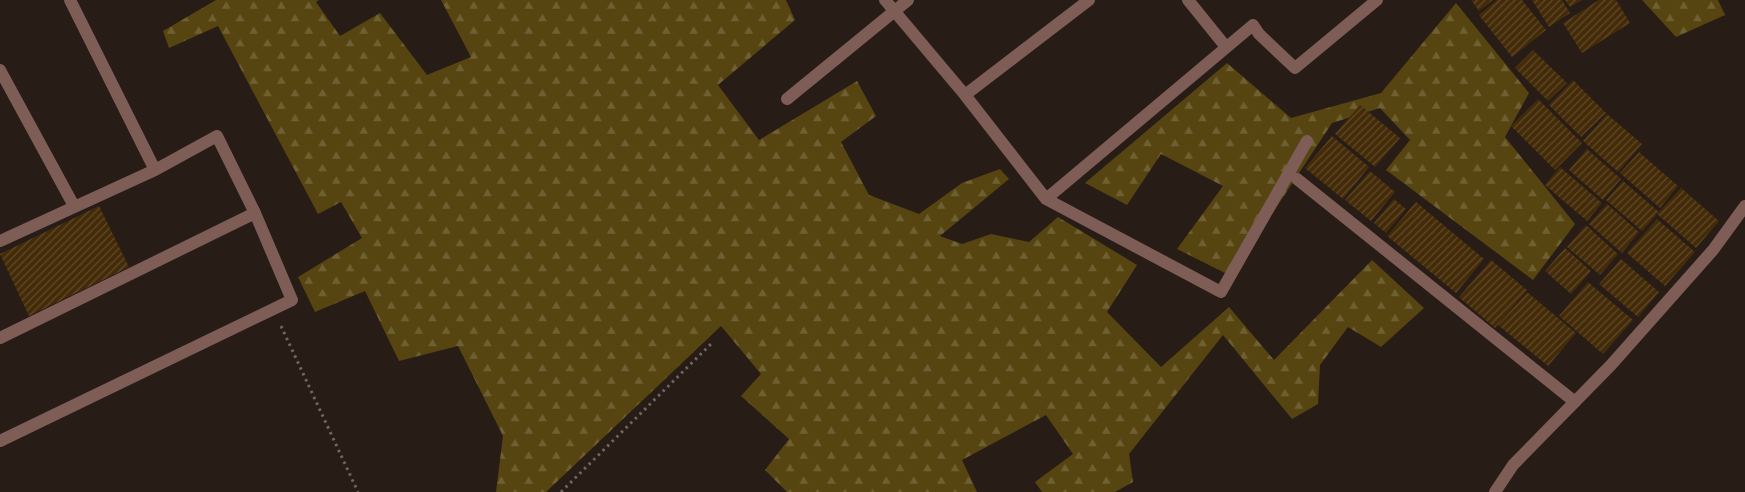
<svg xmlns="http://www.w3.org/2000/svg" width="1745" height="492" font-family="Overpass,sans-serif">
	<defs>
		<pattern id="forest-firs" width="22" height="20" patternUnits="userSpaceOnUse" patternTransform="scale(1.25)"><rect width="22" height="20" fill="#564510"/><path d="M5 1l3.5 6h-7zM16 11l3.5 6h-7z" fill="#6f6033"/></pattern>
		<pattern id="building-hatch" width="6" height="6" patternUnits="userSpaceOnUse" patternTransform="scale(1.25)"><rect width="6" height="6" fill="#442b08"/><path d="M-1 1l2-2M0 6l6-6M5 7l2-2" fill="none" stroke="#604a2c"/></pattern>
	</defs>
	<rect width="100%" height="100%" fill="#281c16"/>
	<path fill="url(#forest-firs)" d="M216,0H319L316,2L340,36L380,13L427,75L471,57L441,0H786L795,20L718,85L759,140L857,81L876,116L841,142L869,195L919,214L962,183L1000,169L1009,179L940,236L962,244L991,234L1029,242L1058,217L1137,265L1107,312L1161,367L1229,307L1274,360L1372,260L1424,308L1381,347L1348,327L1320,365L1318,404L1292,419L1223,335L1129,454L1133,482L1115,492H1042L1035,482L1073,454L1046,415L962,460L977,492H787L765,470L789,439L741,396L761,374L721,326L546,492H496L503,436L458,346L399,361L365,291L315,312L298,277L362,238L341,202L318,214L218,26L169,48L163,31Z
		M1642,0H1718L1725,15L1676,37Z
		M1456,3L1529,93L1505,137L1575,224L1533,280L1386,170L1410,140L1380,108L1332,123L1231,276L1177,249L1223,186L1161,154L1127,205L1085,183L1227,63L1291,118L1381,93Z"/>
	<path fill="url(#building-hatch)" d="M1471,0H1493L1479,11Z
		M1497,0H1522L1546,30L1512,57L1479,15Z
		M1532,0H1562L1570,13L1549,27Z
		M1565,0H1582L1570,7Z
		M1599,0H1616L1630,23L1582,53L1563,23Z
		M1533,50L1567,83L1548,101L1515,68Z
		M1573,80L1606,113L1581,137L1549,105Z
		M1538,99L1582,143L1555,170L1511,126Z
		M1360,105L1400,138L1375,167L1335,134Z
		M1607,114L1642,144L1618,172L1583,141Z
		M1332,136L1369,167L1343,199L1305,168Z
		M1587,149L1621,179L1603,200L1569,170Z
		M1639,152L1678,186L1660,208L1620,173Z
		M1560,167L1602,203L1587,221L1545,185Z
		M1370,171L1395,192L1371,221L1345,200Z
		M1623,181L1659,212L1681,188L1719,221L1696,248L1657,214L1642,231L1606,200Z
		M1394,199L1406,209L1386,233L1374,223Z
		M1416,202L1484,259L1456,293L1387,236Z
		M1607,204L1639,232L1622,253L1589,224Z
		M99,206L129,267L29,316L0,254Z
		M1657,219L1695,252L1665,286L1627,253Z
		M1586,225L1618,254L1600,275L1567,247Z
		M1565,248L1591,271L1571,294L1545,271Z
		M1621,259L1659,292L1638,317L1599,284Z
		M1491,260L1527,290L1495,328L1459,297Z
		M1588,282L1633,320L1603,354L1559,316Z
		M1527,292L1576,333L1548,366L1498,325Z"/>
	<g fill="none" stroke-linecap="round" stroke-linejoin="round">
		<path stroke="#706560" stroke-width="3" stroke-dasharray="2.5 4" stroke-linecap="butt" d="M281,326L358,492
			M561,492L713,342"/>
		<path stroke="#7f5d57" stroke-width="12" d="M70,0L155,170
			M885,0L965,95L1046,199L1221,292L1307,141
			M1188,0L1226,47
			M0,70L74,206
			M965,95L1089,0
			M787,99L908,0
			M1297,179L1575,402
			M1046,199L1253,25L1259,34L1295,68L1377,0
			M0,241L155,170L217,136L255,213L292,300L0,441
			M0,338L255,213
			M1495,492L1513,465L1611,365L1713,250L1745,206"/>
	</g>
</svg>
